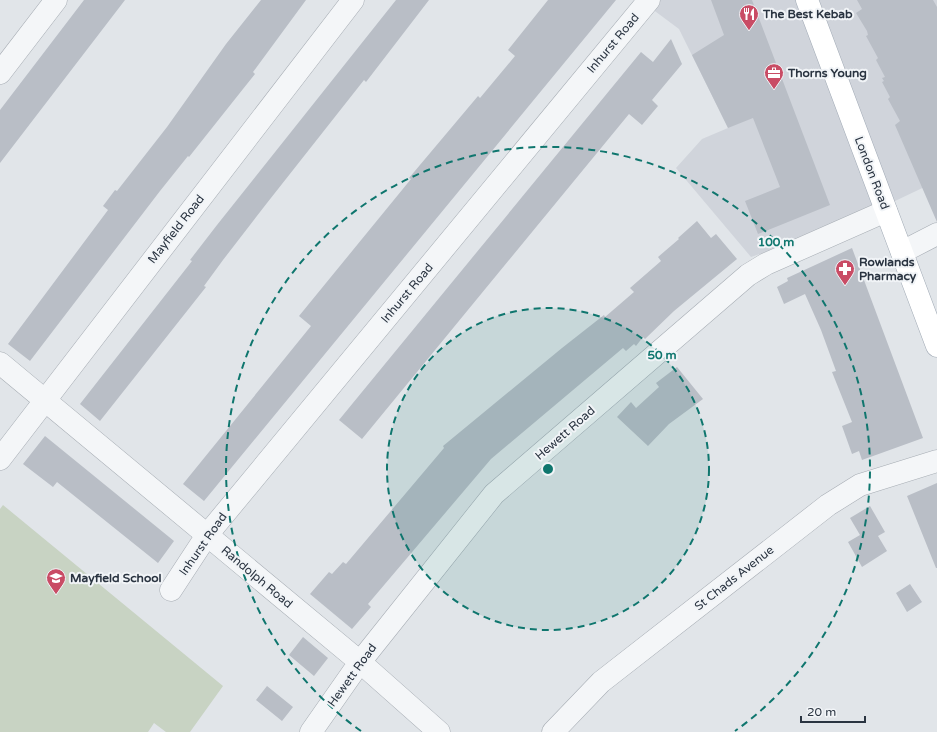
<svg xmlns="http://www.w3.org/2000/svg" width="937" height="732" font-family="'Varela Round',sans-serif">
	<rect width="100%" height="100%" fill="#e1e5e9"/>
	<path fill="#d0d4db" d="M640,0H937V181L851,222L751,257L676,168L702,139L728,128L679,29Z"/>
	<path fill="#c8d3c3" d="M3,505L223,686L190,732H166L154,723L148,732H0V509Z"/>
	<path fill="#b9bec6" d="M84,0H125L0,163V110Z
		M261,0H306L253,72L255,74L243,89L189,157L188,156L160,191L30,361L8,344L108,210L103,206L115,190L117,191L167,127L226,44Z
		M396,0H429L366,82L364,80L267,203L223,260L204,286L206,287L100,421L80,404L192,261L190,260L217,225Z
		M548,0H616L204,501L183,484L311,326L299,316L411,179L409,178L478,96L480,98L515,56L508,50Z
		M711,0H752L830,205L758,234L745,201L780,187L753,118L728,128L692,55L724,35Z
		M857,0H933L937,7V222L895,125L900,121L888,99L890,97L882,82L884,81L882,78L885,77L876,60L878,58L866,36L868,35L867,31L856,13L862,9Z
		M671,39L682,64L652,100L658,106L642,125L629,114L362,439L339,420L641,52L653,62Z
		M697,221L711,238L716,234L737,259L674,311L645,339L643,337L636,346L634,344L626,351L623,348L491,459L368,604L371,607L352,629L310,594L329,572L332,574L343,562L346,564L444,448L443,446L562,348L604,315L605,317L634,292L630,288L661,261L658,257L679,239L678,238Z
		M852,248L923,438L862,460L859,451L852,454L842,426L852,422L832,372L836,371L821,330L805,294L784,304L777,287L788,281L787,278Z
		M677,367L703,399L669,424L648,446L617,417L631,402L636,408L659,387L656,383Z
		M45,436L174,541L158,563L57,482L53,487L23,464Z
		M937,483V568H936L907,496Z
		M870,506L885,532L878,536L887,551L862,567L848,542L860,535L850,518Z
		M910,584L922,602L907,612L896,593Z
		M303,637L328,658L314,676L289,655Z
		M267,686L293,707L282,721L256,700Z"/>
	<g fill="none" stroke-linecap="round" stroke-linejoin="round">
		<g stroke="#a6acb3" stroke-width="23">
			<path id="minor" d="M0,73L56,0
				M902,252L937,234
				M0,363L360,662L439,732
				M0,459L353,0
				M171,590L207,535L649,0
				M311,732L360,662L494,494L748,275L766,264L886,211
				M553,732L601,682L828,505L860,485L937,461"/>
		</g>
		<g stroke="#a1aab5" stroke-width="23">
			<path id="major" d="M807,0L937,346"/>
		</g>
		<use href="#minor" stroke="#f4f6f8" stroke-width="22"/>
		<use href="#major" stroke="#fff" stroke-width="22"/>
	</g>
	<circle cx="548" cy="469" r="161" fill="#0f766e" fill-opacity=".12"/>
	<g fill="none" stroke="#0f766e" stroke-width="2" stroke-dasharray="7 5">
		<circle cx="548" cy="469" r="161"/>
		<path d="M361 731A322 322 0 1 1 735 731"/>
	</g>
	<defs>
		<g id="restaurant-pin" transform="scale(1)"><path d="M0 17L-7.5 6A9.5 9.5 0 1 1 7.5 6Z" fill="#c94c65" stroke="#f1f4f7"/><path d="M-5-6h1v4h1v-4h1v4h1v-4h1v5L-1.5 .5V6h-2V.5L-5-1ZM5-6V6H3V1.5H1.5Q1.5-4 5-6Z" fill="#fff"/></g>
		<g id="office-pin" transform="scale(1)"><path d="M0 17L-7.5 6A9.5 9.5 0 1 1 7.5 6Z" fill="#c94c65" stroke="#f1f4f7"/><path d="M-6-3h4V-5.5h4V-3h4V5H-6ZM-1-4.5V-3h2v-1.5ZM-6 0V1H6V0Z" fill="#fff"/></g>
		<g id="pharmacy-pin" transform="scale(1)"><path d="M0 17L-7.5 6A9.5 9.5 0 1 1 7.5 6Z" fill="#c94c65" stroke="#f1f4f7"/><path d="M-2-6h4v4h4v4h-4v4h-4v-4h-4v-4h4Z" fill="#fff"/></g>
		<g id="school-pin" transform="scale(1)"><path d="M0 17L-7.5 6A9.5 9.5 0 1 1 7.5 6Z" fill="#c94c65" stroke="#f1f4f7"/><path d="M0-5L7-2L0 1L-7-2ZM-4 1L0 2.5L4 1V4Q0 6-4 4Z" fill="#fff"/></g>
	</defs>
	<g fill-rule="evenodd">
		<use href="#restaurant-pin" x="749" y="14"/>
		<use href="#office-pin" x="774" y="73"/>
		<use href="#pharmacy-pin" x="845" y="269"/>
		<use href="#school-pin" x="56" y="578"/>
	</g>
	<g text-anchor="middle" stroke-width="4" stroke-linejoin="round" paint-order="stroke">
		<g font-size="12" font-weight="bold" fill="#2a3441" stroke="#f1f4f7" text-anchor="start">
			<text x="763" y="18">The Best Kebab</text>
			<text x="788" y="77">Thorns Young</text>
			<text x="859" y="266">Rowlands<tspan x="859" dy="14">Pharmacy</tspan></text>
			<text x="70" y="582">Mayfield School</text>
		</g>
		<g font-size="12" fill="#2a3441" stroke="#f1f4f7">
			<text transform="translate(613 43) rotate(-50)" y="4">Inhurst Road</text>
			<text transform="translate(872 173) rotate(69)" y="4">London Road</text>
			<text transform="translate(176 229) rotate(-52)" y="4">Mayfield Road</text>
			<text transform="translate(407 293) rotate(-50)" y="4">Inhurst Road</text>
			<text transform="translate(565 433) rotate(-41)" y="4">Hewett Road</text>
			<text transform="translate(203 544) rotate(-55)" y="4">Inhurst Road</text>
			<text transform="translate(257 577) rotate(40)" y="4">Randolph Road</text>
			<text transform="translate(734 578) rotate(-38)" y="4">St Chads Avenue</text>
			<text transform="translate(352 675) rotate(-54)" y="4">Hewett Road</text>
		</g>
	</g>
	<circle cx="548" cy="469" r="6" fill="#0f766e" stroke="#f1f4f7" stroke-width="2"/>
	<g font-size="12" text-anchor="middle" font-weight="bold" fill="#0f766e" stroke="#f1f4f7" stroke-width="4" stroke-linejoin="round" paint-order="stroke">
		<text x="776" y="246">100 m</text>
		<text x="662" y="359">50 m</text>
	</g>
	<path d="M801 716v6h64v-6" fill="none" stroke="#2a3441" stroke-width="2"/>
	<text x="807" y="716" font-size="12" fill="#2a3441" stroke="#f1f4f7" stroke-width="3" paint-order="stroke">20 m</text>
</svg>
